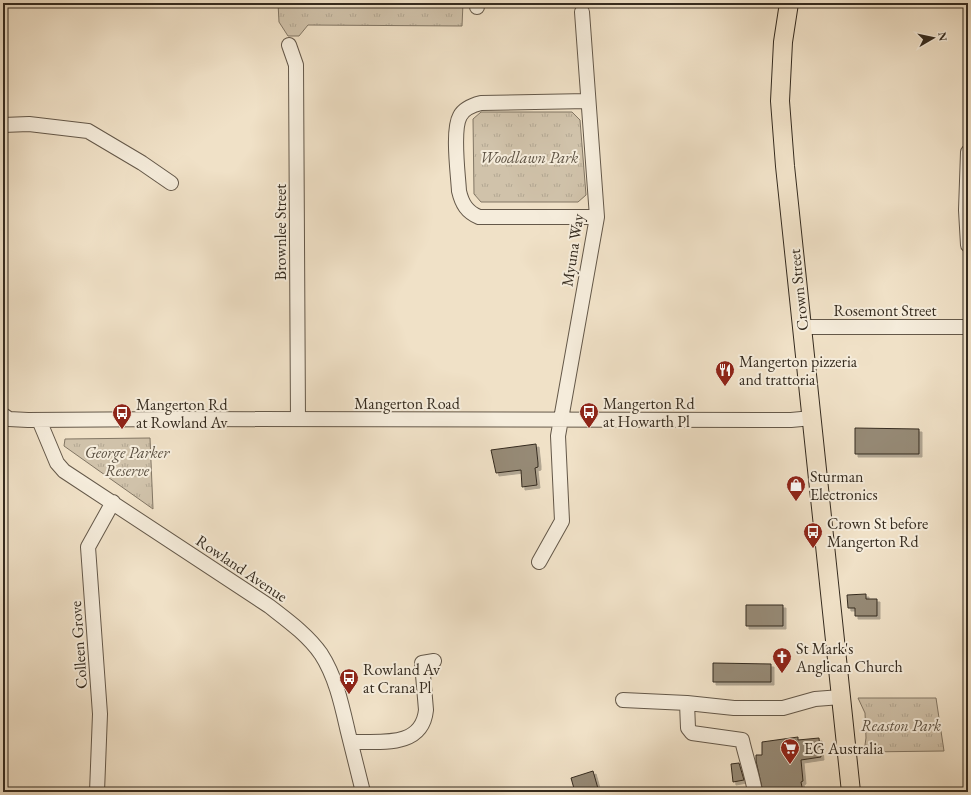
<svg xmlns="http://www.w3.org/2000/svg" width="971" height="795" font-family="'EB Garamond',serif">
	<defs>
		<pattern id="park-tufts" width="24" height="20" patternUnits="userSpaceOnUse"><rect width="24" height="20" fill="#d0c2aa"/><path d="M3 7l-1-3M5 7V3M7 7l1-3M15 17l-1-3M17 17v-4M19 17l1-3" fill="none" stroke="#b3a792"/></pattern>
		<filter id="shadow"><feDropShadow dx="3" dy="3" stdDeviation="0" flood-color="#0004"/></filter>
	</defs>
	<rect width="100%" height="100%" fill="#f0e1c7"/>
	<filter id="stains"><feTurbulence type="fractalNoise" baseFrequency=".005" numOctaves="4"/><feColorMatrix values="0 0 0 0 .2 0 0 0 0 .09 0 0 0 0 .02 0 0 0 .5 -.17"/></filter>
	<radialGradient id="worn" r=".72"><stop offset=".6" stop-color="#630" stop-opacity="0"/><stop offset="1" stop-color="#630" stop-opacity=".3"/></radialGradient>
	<path fill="url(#park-tufts)" stroke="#827664" d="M278,3H463L462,26L308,25L299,36H288L279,22Z
		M481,112H572L580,120L586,195L578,202H481L474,194L473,119Z
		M150,438L153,509L64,446L65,439Z
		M858,698H936L944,751L864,752L866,738L865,713Z"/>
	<path fill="#968a76" stroke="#352b1f" filter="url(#shadow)" d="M855,428L919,429V454H855Z
		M536,444L538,463V467L535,468L537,485L522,487L521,470L496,473L491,450Z
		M866,594V599H877V616H855V608H848L847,595Z
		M746,605H783V626H746Z
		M713,663L771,664V682H713Z
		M798,737V740L819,738L821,757L801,760L803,781L801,782L803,792H763L756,761V755H762V742Z
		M739,763L744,780L733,782L731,764Z
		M593,771L599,792H575L571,778Z"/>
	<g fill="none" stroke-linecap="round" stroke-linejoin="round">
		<g stroke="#645849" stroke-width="16">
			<path id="minor" d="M477,3V7
				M289,45L296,65L298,419
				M588,101L481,103C473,105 464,108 460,116C452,130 458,173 459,191C462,204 467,212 479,217H597
				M3,125L29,124L88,131L142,163L171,183
				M968,152L966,210L968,245
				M802,327H968
				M3,415L9,419L28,420L179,419L791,420L812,418
				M39,420L57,463L64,471L269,606C287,620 308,635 321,654C336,677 342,706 348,732C353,752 358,772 363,792
				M539,562L562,521L558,436L597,217L582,12
				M623,700L687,703L734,708H783L815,699L841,697
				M687,703L688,728L692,733L742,740C746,758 752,774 755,792
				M351,742C379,741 422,749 426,710L422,663L434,661
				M97,792L100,714L88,547L113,502"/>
		</g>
		<g stroke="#352b1f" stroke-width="20">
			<path id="major" d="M789,3L783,42L780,101L785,166L851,792"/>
		</g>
		<use href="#minor" stroke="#f5ecdb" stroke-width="14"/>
		<use href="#major" stroke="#f0e1c7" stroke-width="18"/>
	</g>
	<defs>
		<g id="restaurant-pin" transform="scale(1)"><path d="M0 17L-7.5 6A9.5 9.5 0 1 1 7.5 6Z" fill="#8f2418" stroke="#f5ecdb"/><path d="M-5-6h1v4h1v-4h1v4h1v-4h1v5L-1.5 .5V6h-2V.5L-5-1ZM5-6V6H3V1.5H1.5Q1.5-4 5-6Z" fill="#fff"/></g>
		<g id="bus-pin" transform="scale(1)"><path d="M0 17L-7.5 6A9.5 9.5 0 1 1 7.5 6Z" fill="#8f2418" stroke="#f5ecdb"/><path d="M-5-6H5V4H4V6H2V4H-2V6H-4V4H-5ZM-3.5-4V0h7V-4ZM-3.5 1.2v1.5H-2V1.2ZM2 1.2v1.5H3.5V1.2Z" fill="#fff"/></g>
		<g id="shop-pin" transform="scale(1)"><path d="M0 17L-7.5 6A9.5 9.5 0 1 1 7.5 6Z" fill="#8f2418" stroke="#f5ecdb"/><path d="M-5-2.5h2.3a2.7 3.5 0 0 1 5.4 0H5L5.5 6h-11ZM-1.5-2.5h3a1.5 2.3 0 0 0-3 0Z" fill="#fff"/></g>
		<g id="church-pin" transform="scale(1)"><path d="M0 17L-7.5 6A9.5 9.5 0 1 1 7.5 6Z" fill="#8f2418" stroke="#f5ecdb"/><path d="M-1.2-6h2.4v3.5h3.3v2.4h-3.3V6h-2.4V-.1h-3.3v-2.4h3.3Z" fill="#fff"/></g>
		<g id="supermarket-pin" transform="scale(1)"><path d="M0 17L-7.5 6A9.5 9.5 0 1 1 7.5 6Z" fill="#8f2418" stroke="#f5ecdb"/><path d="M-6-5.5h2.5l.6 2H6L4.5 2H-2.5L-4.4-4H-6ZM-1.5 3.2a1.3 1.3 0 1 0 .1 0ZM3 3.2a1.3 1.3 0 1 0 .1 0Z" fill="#fff"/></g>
	</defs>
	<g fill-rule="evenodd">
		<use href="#restaurant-pin" x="725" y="370"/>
		<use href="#bus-pin" x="589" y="412"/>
		<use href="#bus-pin" x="122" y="413"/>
		<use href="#shop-pin" x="796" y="485"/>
		<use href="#bus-pin" x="813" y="532"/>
		<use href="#church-pin" x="782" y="657"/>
		<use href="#bus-pin" x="349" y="678"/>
		<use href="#supermarket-pin" x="790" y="748"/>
	</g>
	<g text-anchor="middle" stroke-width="4" stroke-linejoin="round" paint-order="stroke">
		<g font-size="16" font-style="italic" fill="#5c5142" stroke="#f5ecdb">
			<text x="529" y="163">Woodlawn Park</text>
			<text x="127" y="458">George Parker<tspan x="127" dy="18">Reserve</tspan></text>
			<text x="901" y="731">Reaston Park</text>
		</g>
		<g font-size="16" fill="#352b1f" stroke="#f5ecdb">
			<text transform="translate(280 232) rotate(-90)" y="6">Brownlee Street</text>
			<text transform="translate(572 250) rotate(-81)" y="6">Myuna Way</text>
			<text transform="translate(798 290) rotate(-96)" y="6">Crown Street</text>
			<text x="885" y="316">Rosemont Street</text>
			<text x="407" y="409">Mangerton Road</text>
			<text transform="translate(242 568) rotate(34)" y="6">Rowland Avenue</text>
			<text transform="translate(78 645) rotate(-94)" y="6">Colleen Grove</text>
		</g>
		<g font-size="16" fill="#352b1f" stroke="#f5ecdb" text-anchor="start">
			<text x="739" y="367">Mangerton pizzeria<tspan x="739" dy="18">and trattoria</tspan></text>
			<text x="603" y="409">Mangerton Rd<tspan x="603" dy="18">at Howarth Pl</tspan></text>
			<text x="136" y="410">Mangerton Rd<tspan x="136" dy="18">at Rowland Av</tspan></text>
			<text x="810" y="482">Sturman<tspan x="810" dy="18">Electronics</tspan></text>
			<text x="827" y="529">Crown St before<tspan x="827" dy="18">Mangerton Rd</tspan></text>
			<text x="796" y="654">St Mark's<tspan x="796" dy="18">Anglican Church</tspan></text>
			<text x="363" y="675">Rowland Av<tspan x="363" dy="18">at Crana Pl</tspan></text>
			<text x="804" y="754">EG Australia</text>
		</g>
	</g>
	<rect width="971" height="795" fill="none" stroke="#f0e1c7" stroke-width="16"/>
	<rect x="4" y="4" width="963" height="787" fill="none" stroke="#352b1f" stroke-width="2"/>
	<rect x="8" y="8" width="955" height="779" fill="none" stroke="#352b1f"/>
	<g transform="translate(933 38) rotate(81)" stroke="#f5ecdb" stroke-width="3" paint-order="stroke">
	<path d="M0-3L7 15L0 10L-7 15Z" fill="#352b1f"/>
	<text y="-6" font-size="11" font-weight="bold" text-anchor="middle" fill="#352b1f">N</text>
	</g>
	<rect width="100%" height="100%" filter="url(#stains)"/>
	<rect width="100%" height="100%" fill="url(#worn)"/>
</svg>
